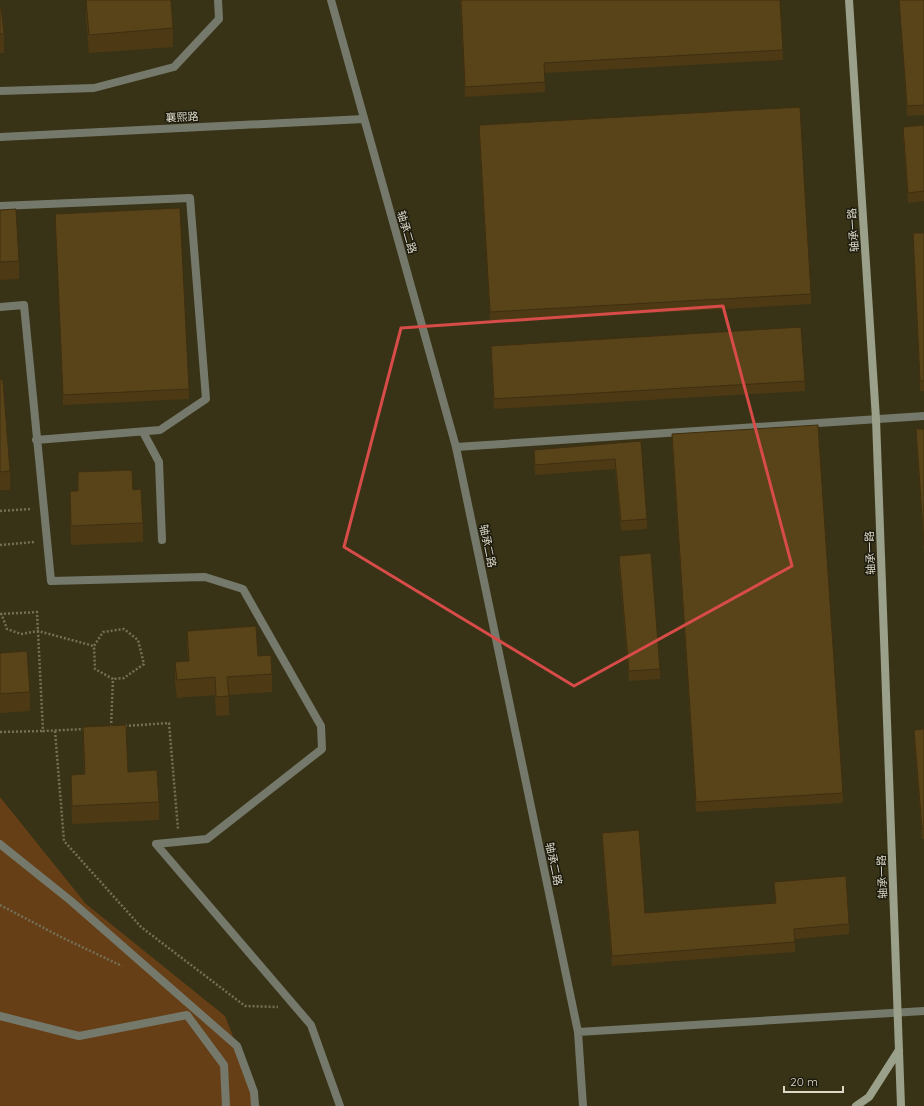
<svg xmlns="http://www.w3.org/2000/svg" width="924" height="1106" font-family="Quicksand,'Noto Sans SC',sans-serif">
	<rect width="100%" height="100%" fill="#383316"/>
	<path fill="#663f17" d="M0,797L86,904L225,1016L260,1106H0Z"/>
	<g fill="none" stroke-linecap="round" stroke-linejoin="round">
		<path stroke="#747057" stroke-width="2.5" stroke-dasharray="2 2" stroke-linecap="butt" d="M0,511L31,509
			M0,545L34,542
			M1,613L7,629L21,634L38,631L94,646
			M0,614L37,612L43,731L86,729
			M125,726L169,723L178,829
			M111,727L113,679L95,669L94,646L103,632L124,629L138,640L144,664L124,678L113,679
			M55,731L64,841L141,927L245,1006L278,1007
			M0,732L43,731
			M0,905L63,938L122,966"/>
		<path stroke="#75796b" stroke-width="8" d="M0,91L94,88L174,67L219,19L218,0
			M0,206L190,198L206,399L160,430L36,440
			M0,307L24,305L51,581L205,577L243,589L321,726L322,749L207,839L156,844L311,1025L340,1106
			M143,432L159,462L162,540
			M456,447L924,416"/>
		<path stroke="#75796b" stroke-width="8" d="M331,0L456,447L578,1032L583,1106
			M0,137L364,119
			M0,844L71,901L237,1046L254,1092L255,1106
			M0,1016L79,1036L187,1015L224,1065L226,1106
			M578,1032L924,1011"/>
		<path stroke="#9ba08a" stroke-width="8" d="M849,0L876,419L901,1106
			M856,1106L869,1097L899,1050"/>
	</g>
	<path fill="#4d3a15" d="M86,0L173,28V47L89,53L86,18Z
		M460,0H780L783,60L545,73V92L465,97Z
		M899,0H924V115L907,116Z
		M0,6L4,34V53H0Z
		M479,125L811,294V304L490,322L479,135Z
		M924,125V201L908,203L903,137V127Z
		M0,210L19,261V279L0,280Z
		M55,214L189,389V399L63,405Z
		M913,233H924V391H920Z
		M491,346L805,381V391L494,409L491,356Z
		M0,378L10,471V490H0Z
		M916,429H924V555L916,439Z
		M672,434L843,793V803L696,812L672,444Z
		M641,441L647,519V529L621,531L615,469L535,475L534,460V450Z
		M78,472L133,490L143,523V542L71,545L70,510V491H78Z
		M619,556L660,669V679L629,681L619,566Z
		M187,631L272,674V692L229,695V715L216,716L215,695L177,698L175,681V662L188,661L187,649Z
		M0,653L30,692V711L0,713Z
		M83,727L159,802V820L72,824L71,793V775L84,774L83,746Z
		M924,729V839H922L914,740V730Z
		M602,833L645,913L775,903L774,882L849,924V934L795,939V952L612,966L602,843Z"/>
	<path fill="#594318" stroke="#3e2f11" d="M86,0H171L173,28L89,35Z
		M461,0H780L783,50L544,63L545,82L465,87Z
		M899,0H924V105L907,106Z
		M0,6H1L4,34H0Z
		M800,107L811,294L490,312L479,125Z
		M924,125V191L908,193L903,127Z
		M180,208L189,389L63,395L55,214Z
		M16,209L19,261L0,262V210Z
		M913,233H924V381H920Z
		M801,327L805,381L494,399L491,346Z
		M0,378L3,381L10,471L0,472Z
		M818,425L843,793L696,802L672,434Z
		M916,429H924V545Z
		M641,441L647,519L621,521L615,459L535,465L534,450Z
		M132,470L133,490L141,489L143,523L71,526L70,491H78V472Z
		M651,553L660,669L629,671L619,556Z
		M256,626L258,656L271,655L272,674L227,677L229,696L216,697L215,677L177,680L175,662L189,661L187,631Z
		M27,651L30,692L0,694V653Z
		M126,725L128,772L157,770L159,802L72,806L71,775L85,774L83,727Z
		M924,729V829H922L914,730Z
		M639,830L645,913L776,903L774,882L846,876L849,924L794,929L795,942L612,956L602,833Z"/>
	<path fill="none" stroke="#d74b48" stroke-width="3" stroke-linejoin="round" d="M723,306L792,566L574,686L344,547L401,328Z"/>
	<g text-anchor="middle" stroke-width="3" stroke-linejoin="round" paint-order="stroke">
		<g font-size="11" fill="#dcd9c8" stroke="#1d1b0e">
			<text transform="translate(182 117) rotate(-3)" y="4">襄熙路</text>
			<text transform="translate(853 230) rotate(-94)" y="4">轴承一路</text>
			<text transform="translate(407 232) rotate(74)" y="4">轴承二路</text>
			<text transform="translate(488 546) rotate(78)" y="4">轴承二路</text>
			<text transform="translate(870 553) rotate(-92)" y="4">轴承一路</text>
			<text transform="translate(554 864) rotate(78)" y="4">轴承二路</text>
			<text transform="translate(882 877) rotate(-92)" y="4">轴承一路</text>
		</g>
	</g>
	<path d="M784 1086v6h59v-6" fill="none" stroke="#dcd9c8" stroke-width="2"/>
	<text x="790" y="1086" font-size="12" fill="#dcd9c8" stroke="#1d1b0e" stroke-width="3" paint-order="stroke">20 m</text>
</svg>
